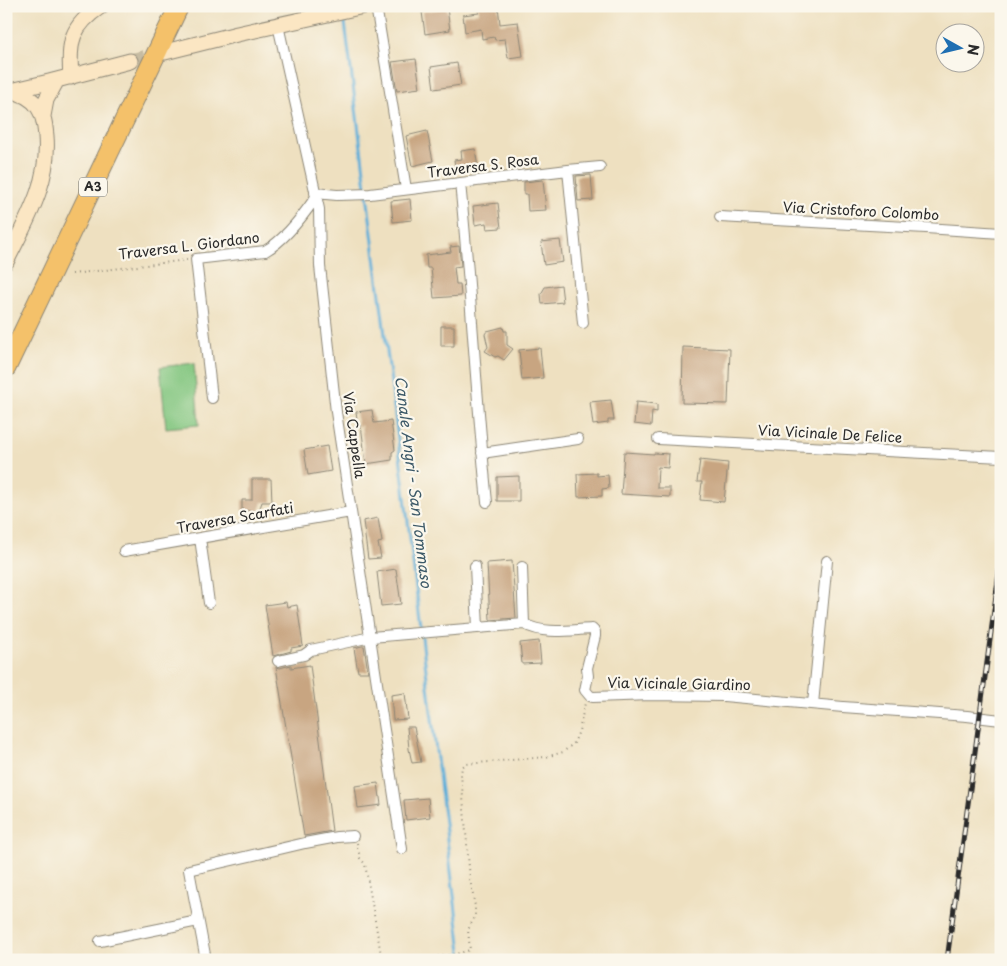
<svg xmlns="http://www.w3.org/2000/svg" width="1007" height="966" font-family="'Playpen Sans',sans-serif">
	<rect width="100%" height="100%" fill="#fbf7ec"/>
	<filter id="ink" filterUnits="userSpaceOnUse"><feTurbulence type="fractalNoise" baseFrequency=".02" numOctaves="2"/><feDisplacementMap in="SourceGraphic" scale="10" xChannelSelector="R" yChannelSelector="G"/><feConvolveMatrix kernelMatrix="1 2 1 2 8 2 1 2 1" color-interpolation-filters="sRGB"/></filter>
	<filter id="wash" filterUnits="userSpaceOnUse"><feTurbulence type="fractalNoise" baseFrequency=".0096" numOctaves="4" result="noise"/><feDisplacementMap in="SourceGraphic" scale="20" xChannelSelector="R" yChannelSelector="G"/><feGaussianBlur stdDeviation="1.12" result="paint"/><feColorMatrix in="noise" values="0 0 0 0 0 0 0 0 0 0 0 0 0 0 0 0 0 1.4 0 .05"/><feComposite in="paint" operator="in"/></filter>
	<g filter="url(#wash)">
		<rect width="100%" height="100%" fill="#eee0c0"/>
		<path fill="#83c680" stroke="#577856" d="M194,363L199,425L166,428L160,367Z"/>
		<g fill="none" stroke-linecap="round" stroke-linejoin="round">
			<path stroke="#5daed8" stroke-width="3" d="M344,15L392,390L425,662L462,960"/>
		</g>
		<g id="blocks">
			<path fill="#c8a581" d="M478,6H498L500,24L518,22L523,56L508,58L505,39L495,40L494,37L482,39L481,29L465,32L463,15L479,13Z
				M447,8L450,30L425,34L422,12Z
				M416,59L420,88L397,91L392,62Z
				M457,63L461,85L434,89L431,67Z
				M427,131L433,161L412,166L406,136Z
				M475,149L478,168L456,171L454,160L462,159L461,151Z
				M591,175L593,200L578,201L576,176Z
				M543,180L546,210L528,211L527,194H524V182Z
				M410,199L412,220L393,222L391,201Z
				M498,203L501,228L487,229L486,223L475,225L473,206Z
				M560,240L563,262L544,265L541,242Z
				M459,246L461,266L454,267L456,284H460L461,296L434,298L431,268H427L426,255L451,252L450,247Z
				M561,285L563,302L542,304L541,294L545,287Z
				M441,326H454V346H441Z
				M503,327L504,331H507V345L513,349L504,360L498,356L495,357L485,351L488,347L485,334L487,331Z
				M683,347L730,349L728,404L682,403Z
				M540,348L543,378L522,380L519,350Z
				M611,400L614,420H608V423L593,425L590,402Z
				M636,402L657,404V412L652,411L651,426L634,424Z
				M372,410L374,423L391,421L395,450L392,452V460L366,464L361,425L358,427L356,412Z
				M327,446L331,471L308,475L304,450Z
				M624,452L654,454V453L669,454L668,468L658,467L657,488H670V497L621,494Z
				M700,460L728,463L724,502L700,500L702,482H697Z
				M597,473V476L608,475L609,488L602,489V496L578,497L577,474Z
				M519,476V501H497V477Z
				M252,479H271L272,502H262L259,511H242V500H252Z
				M378,518L382,542L378,543L381,558L368,559L363,521Z
				M512,561L516,618L490,620L487,563Z
				M396,569L401,604L381,606L377,572Z
				M286,602L287,607L297,605L303,646L291,648V651L273,656L265,605Z
				M539,641L541,663L522,664L520,643Z
				M362,646H364L368,672H358L354,648Z
				M291,665V668L310,665L332,831L304,836L276,667L280,668Z
				M405,693L408,719L393,720L391,695Z
				M407,727H414L421,762L412,763L409,749Z
				M378,783L381,805L358,808L355,786Z
				M428,798L430,817L406,820L404,800Z"/>
		</g>
	</g>
	<g filter="url(#ink)">
		<use href="#blocks" fill-opacity="0" stroke="#8c8676" stroke-width="1"/>
		<g fill="none" stroke-linecap="round" stroke-linejoin="round">
			<path stroke="#c7bca2" stroke-width="15" stroke-dasharray="15 8" stroke-linecap="butt" d="M130,61L163,53"/>
			<g stroke="#8c8676" stroke-width="12">
				<path id="street" d="M376,6L406,189
					M278,25L319,209L320,266L336,412L402,849
					M568,170L583,323
					M460,183C471,289 476,396 487,502
					M315,193L337,195L370,194L568,170L600,167
					M720,217L926,228L1001,233
					M212,398L196,259L265,251C285,240 303,216 316,197
					M658,439L1001,457
					M482,453L578,439
					M200,538L209,603
					M124,551L351,512
					M475,566L478,628
					M522,567L524,624
					M278,661L304,655L311,650L371,637L524,624C545,635 569,630 592,629L595,632V636L587,668L588,676L585,690L590,696L593,697L651,695L724,696L843,707L967,716L1001,720
					M813,704L827,561
					M100,941L198,921
					M206,960L189,870L305,843L337,837L353,836"/>
			</g>
			<g stroke="#8c8676" stroke-width="17">
				<path id="secondary" d="M165,52L237,34L364,6
					M71,77C68,42 71,26 101,6
					M11,91L49,82L130,61
					M43,116L46,100L57,80
					M6,262C26,221 50,183 46,136C45,126 44,115 38,107C32,98 22,94 12,90"/>
			</g>
			<g stroke="#8c8676" stroke-width="21">
				<path id="highway" d="M6,368L179,6"/>
			</g>
			<path stroke="#8c8676" stroke-width="2" stroke-dasharray="1 4" stroke-linecap="butt" d="M72,274L187,260
				M357,843L360,858L365,864L382,960
				M408,960L456,954L470,950L468,930L475,916V906L470,879L461,774L462,767L466,764L546,757L563,752L574,743L579,731L585,703"/>
			<use href="#street" stroke="#fff" stroke-width="10"/>
			<use href="#secondary" stroke="#fbe6c3" stroke-width="15"/>
			<use href="#highway" stroke="#f4c16a" stroke-width="19"/>
			<g stroke="#2b2b2b" stroke-width="5">
				<path id="rail" d="M947,960L1001,558"/>
			</g>
			<use href="#rail" stroke="#fbf7ec" stroke-width="3" stroke-dasharray="9" stroke-linecap="butt"/>
		</g>
	</g>
	<g text-anchor="middle" stroke-width="4.5" stroke-linejoin="round" paint-order="stroke">
		<rect fill="#fbf7ec" stroke="#696865" stroke-width="1" x="79" y="177.5" width="28" height="19" rx="4"/>
		<g font-size="12" font-weight="bold" fill="#2b2b2b">
			<text x="93" y="191">A3</text>
		</g>
		<g font-size="14" fill="#2b2b2b" stroke="#fbf7ec">
			<text transform="translate(483 166) rotate(-7)" y="5">Traversa S. Rosa</text>
			<text transform="translate(861 211) rotate(3)" y="5">Via Cristoforo Colombo</text>
			<text transform="translate(189 246) rotate(-7)" y="5">Traversa L. Giordano</text>
			<text transform="translate(830 434) rotate(3)" y="5">Via Vicinale De Felice</text>
			<text transform="translate(354 435) rotate(82)" y="5">Via Cappella</text>
			<text transform="translate(235 518) rotate(-10)" y="5">Traversa Scarfati</text>
			<text transform="translate(679 684) rotate(1)" y="5">Via Vicinale Giardino</text>
		</g>
		<g font-size="15" font-style="italic" fill="#3c5968" stroke="#fbf7ec">
			<text transform="translate(413 482) rotate(83)" y="5">Canale Angri - San Tommaso</text>
		</g>
	</g>
	<rect width="1007" height="966" fill="none" stroke="#fbf7ec" stroke-width="25"/>
	<g transform="translate(960 48) rotate(98)"><circle r="24" fill="#fbf7ec" stroke="#a8a59f"/>
	<path d="M0-4L9 19L0 12L-9 19Z" fill="#1f6fb2"/>
	<text y="-8" font-size="14" font-weight="bold" text-anchor="middle" fill="#2b2b2b">N</text>
	</g>
</svg>
